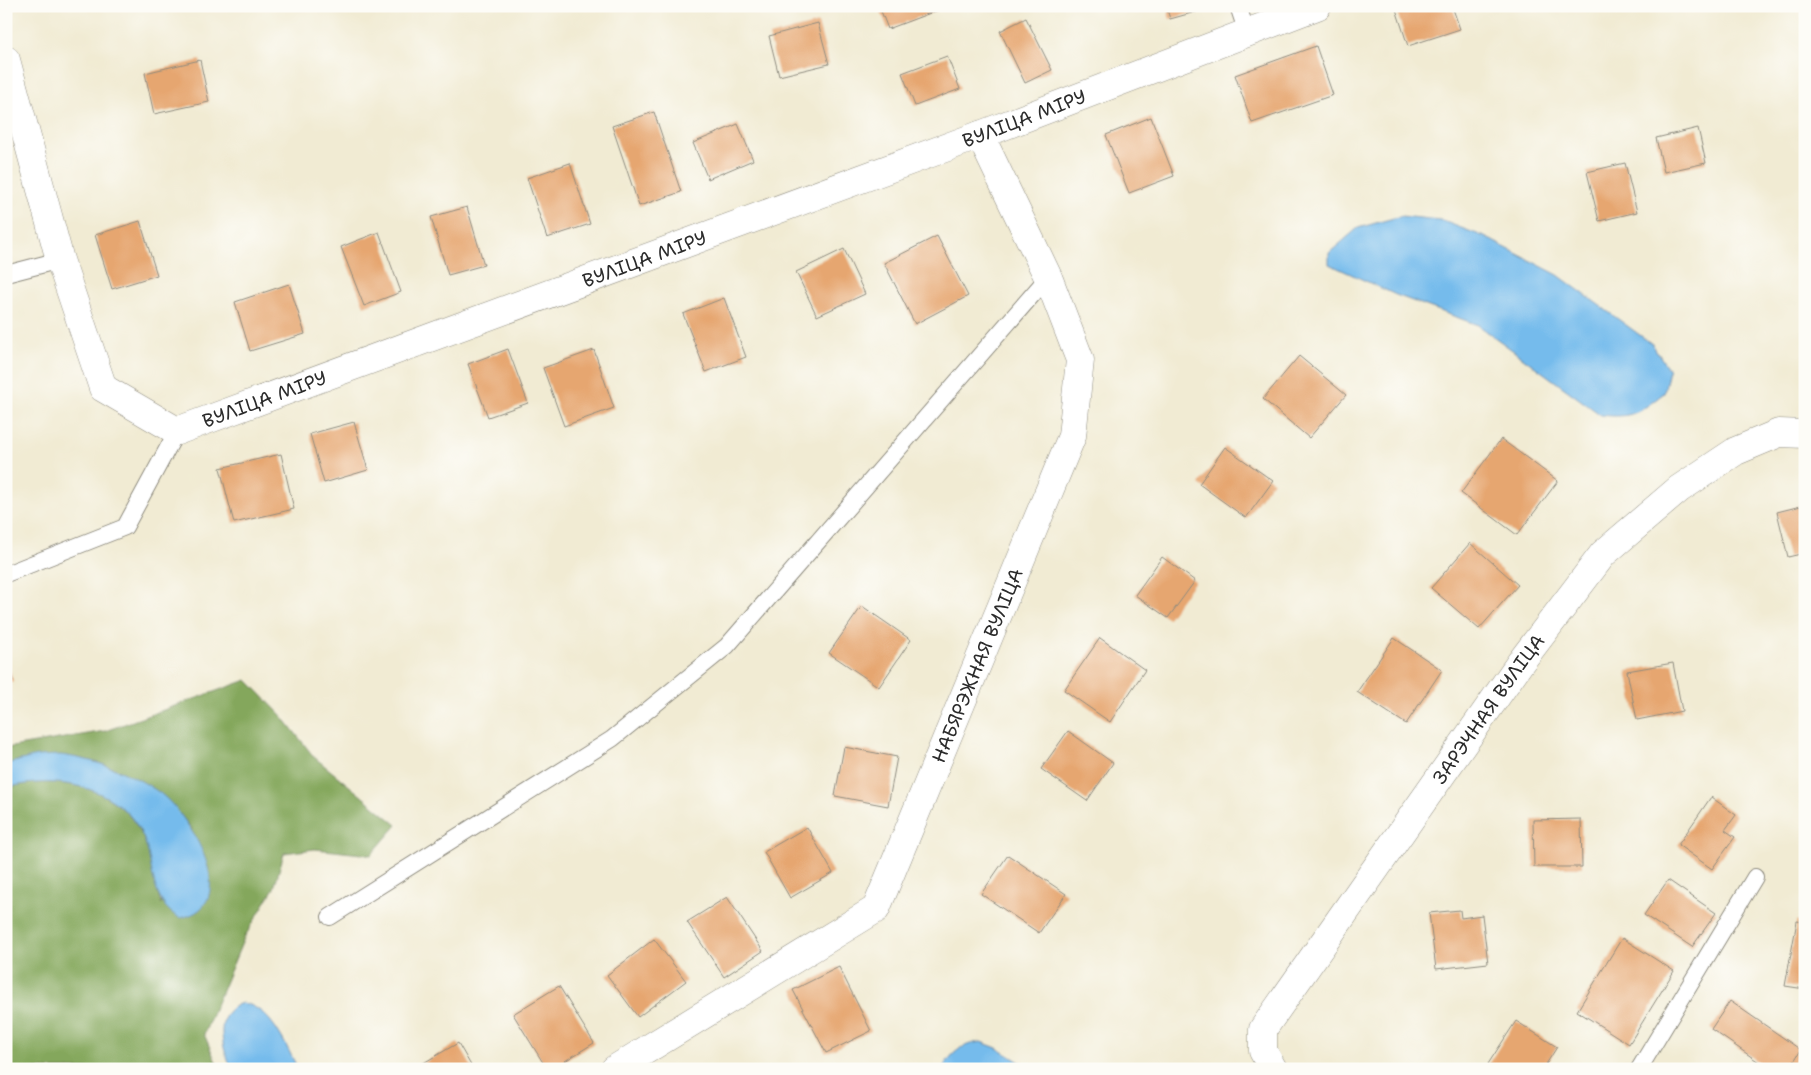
<svg xmlns="http://www.w3.org/2000/svg" width="1811" height="1075" font-family="'Shantell Sans',sans-serif">
	<rect width="100%" height="100%" fill="#fdfcf7"/>
	<filter id="ink" filterUnits="userSpaceOnUse"><feTurbulence type="fractalNoise" baseFrequency=".02" numOctaves="2"/><feDisplacementMap in="SourceGraphic" scale="10" xChannelSelector="R" yChannelSelector="G"/><feConvolveMatrix kernelMatrix="1 2 1 2 8 2 1 2 1" color-interpolation-filters="sRGB"/></filter>
	<filter id="wash" filterUnits="userSpaceOnUse"><feTurbulence type="fractalNoise" baseFrequency=".0096" numOctaves="4" result="noise"/><feDisplacementMap in="SourceGraphic" scale="20" xChannelSelector="R" yChannelSelector="G"/><feGaussianBlur stdDeviation="1.12" result="paint"/><feColorMatrix in="noise" values="0 0 0 0 0 0 0 0 0 0 0 0 0 0 0 0 0 1.4 0 .05"/><feComposite in="paint" operator="in"/></filter>
	<g filter="url(#wash)">
		<rect width="100%" height="100%" fill="#f1ebd3"/>
		<path fill="#84a75c" stroke="#586944" d="M247,680L282,716L314,757L397,825L371,855L315,849L284,853L274,888L244,938L204,1034L219,1069H6V788C58,774 122,786 144,840C153,861 154,883 161,904L192,829C182,817 173,805 161,795C152,787 139,781 128,775C88,755 50,751 6,764V748L105,731Z"/>
		<path fill="#74bbec" stroke="#50738c" d="M1401,216L1440,220L1485,237L1558,275L1652,344L1669,370L1664,393C1640,412 1632,419 1601,415L1478,325L1396,295L1329,264V253L1358,228Z
			M61,755C96,760 131,772 160,793C190,816 245,906 180,918C151,904 154,869 145,842C125,786 58,774 6,788V764L37,756Z
			M242,1003C271,1007 286,1046 298,1069H232C221,1047 213,1012 242,1003Z
			M981,1042L997,1048L1031,1069H942C952,1053 961,1044 981,1042Z"/>
		<g id="blocks">
			<path fill="#e6a670" d="M879,6H949L888,29Z
				M1166,6H1205L1206,9L1170,19Z
				M1395,6H1452L1460,29L1408,46Z
				M1026,18L1052,70L1025,83L1000,31Z
				M818,23L829,64L779,76L769,36Z
				M1316,46L1333,95L1252,123L1235,75Z
				M947,56L960,89L915,106L902,73Z
				M200,60L209,102L154,114L145,73Z
				M654,112L681,192L639,206L612,126Z
				M1151,117L1174,176L1129,193L1106,135Z
				M738,124L753,160L708,179L693,143Z
				M1698,128L1706,163L1664,172L1656,138Z
				M570,163L590,224L547,238L527,178Z
				M1625,163L1637,212L1599,221L1587,172Z
				M467,207L484,265L448,275L431,217Z
				M140,221L157,275L112,289L95,235Z
				M379,232L401,292L364,306L341,247Z
				M937,236L968,296L915,324L884,263Z
				M844,249L865,294L817,316L796,272Z
				M289,284L305,334L250,351L235,302Z
				M724,298L746,357L706,372L683,314Z
				M508,349L528,403L488,417L468,364Z
				M594,350L614,408L564,426L543,368Z
				M1299,356L1346,395L1309,438L1263,399Z
				M354,422L368,470L324,483L310,434Z
				M1501,439L1558,481L1517,535L1461,493Z
				M1225,447L1273,481L1246,518L1199,484Z
				M281,454L294,509L234,523L220,468Z
				M1805,505V553L1788,557L1777,512Z
				M1470,543L1518,585L1479,629L1431,588Z
				M1162,557L1195,581L1168,618L1135,595Z
				M862,606L911,640L879,687L829,653Z
				M1100,638L1145,670L1110,722L1064,690Z
				M1394,638L1442,670L1406,724L1357,692Z
				M6,659L13,681L6,683Z
				M1673,663L1682,711L1637,720L1627,671Z
				M1068,731L1113,763L1087,801L1041,769Z
				M844,747L897,757L888,806L835,796Z
				M1711,797L1736,815L1725,830L1735,837L1712,869L1678,845Z
				M1581,819L1582,867H1534L1533,820Z
				M807,827L833,873L790,898L764,852Z
				M1008,855L1066,894L1039,933L981,894Z
				M1668,880L1716,913L1692,947L1644,915Z
				M727,897L763,951L724,977L687,922Z
				M1460,910L1461,918L1482,915L1488,963L1436,969L1429,913Z
				M1797,921L1805,922V989L1785,986Z
				M1622,938L1674,971L1629,1044L1577,1011Z
				M654,939L686,981L638,1017L607,975Z
				M839,967L871,1031L826,1053L793,990Z
				M559,986L594,1043L552,1069H547L513,1014Z
				M1730,1001L1801,1050L1789,1069H1769L1711,1029Z
				M1516,1021L1557,1047L1543,1069H1496L1488,1064Z
				M458,1043L473,1069H413Z"/>
		</g>
	</g>
	<g filter="url(#ink)">
		<use href="#blocks" fill-opacity="0" stroke="#8e8b7f" stroke-width="1"/>
		<g fill="none" stroke-linecap="round" stroke-linejoin="round">
			<g stroke="#8e8b7f" stroke-width="18">
				<path id="lane" d="M1238,6L1247,33
					M6,274L60,260
					M6,574L125,527L177,431
					M330,917L612,739L727,646L1048,277
					M1639,1069L1755,877"/>
			</g>
			<g stroke="#8e8b7f" stroke-width="29">
				<g id="street">
					<path id="s1" d="M6,60L60,260L103,388L177,431L980,135L1317,6"/>
					<path id="s2" d="M615,1069L876,909L1072,436L1080,360L1048,277L980,135"/>
					<path id="s3" d="M1273,1069L1263,1051V1029L1520,663L1603,554L1679,489L1736,451L1779,433L1805,434"/>
				</g>
			</g>
			<use href="#lane" stroke="#fff" stroke-width="16"/>
			<use href="#street" stroke="#fff" stroke-width="28"/>
		</g>
	</g>
	<g text-anchor="middle" stroke-width="4" stroke-linejoin="round" paint-order="stroke">
		<g font-size="19" fill="#2b2b2b" stroke="#fdfcf7">
			<text dy="7" stroke="none"><textPath href="#s1" startOffset="1331">ВУЛІЦА МІРУ</textPath></text>
			<text dy="7" stroke="none"><textPath href="#s1" startOffset="926">ВУЛІЦА МІРУ</textPath></text>
			<text dy="7" stroke="none"><textPath href="#s1" startOffset="521">ВУЛІЦА МІРУ</textPath></text>
			<text dy="7" stroke="none"><textPath href="#s2" startOffset="570">НАБЯРЭЖНАЯ ВУЛІЦА</textPath></text>
			<text dy="7" stroke="none"><textPath href="#s3" startOffset="434">ЗАРЭЧНАЯ ВУЛІЦА</textPath></text>
		</g>
	</g>
	<rect width="1811" height="1075" fill="none" stroke="#fdfcf7" stroke-width="25"/>
</svg>
